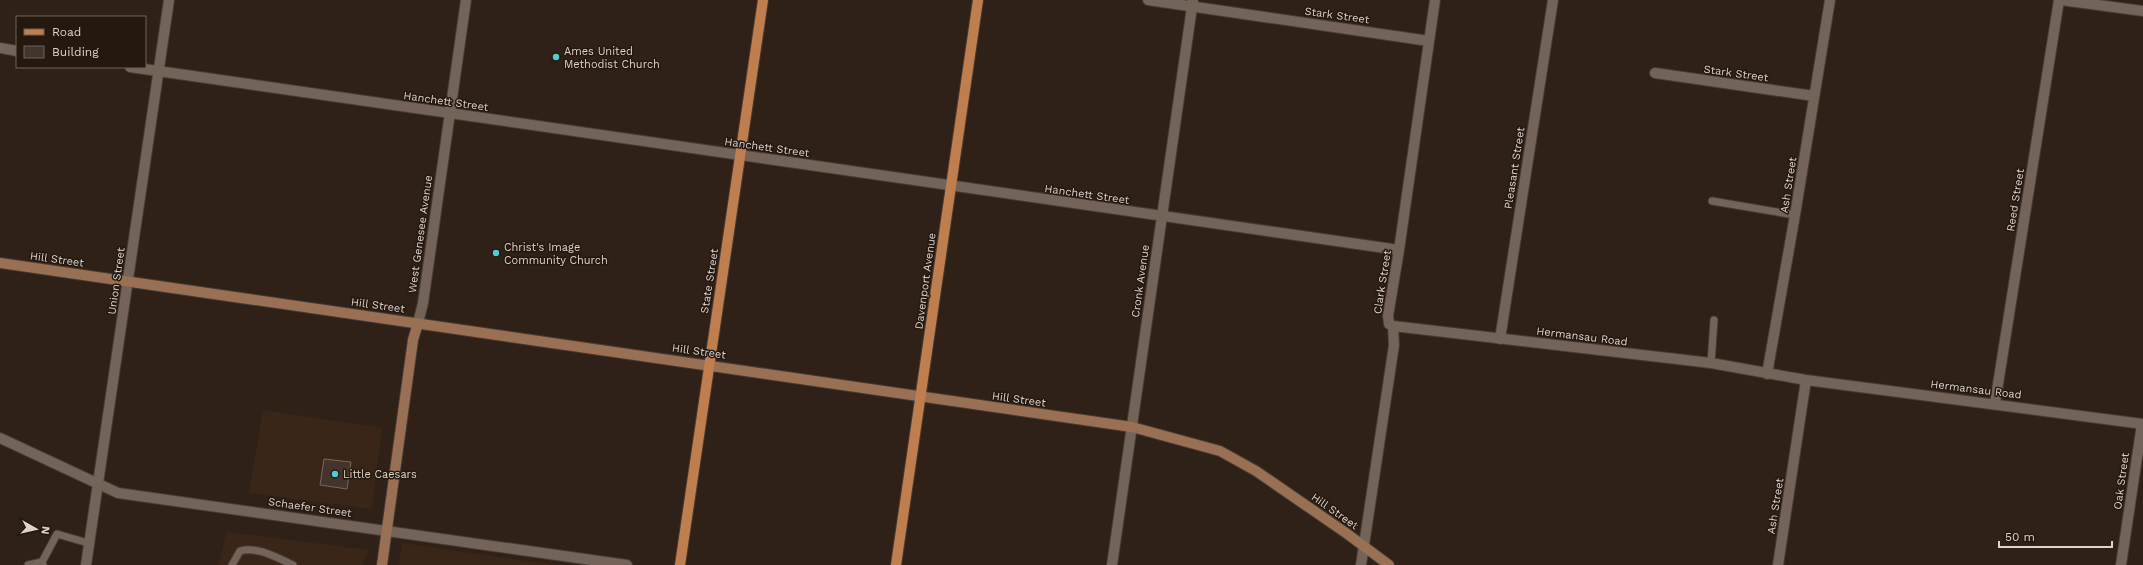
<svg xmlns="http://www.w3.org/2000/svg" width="2143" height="565" font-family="'Work Sans',sans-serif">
	<rect width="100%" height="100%" fill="#2f2118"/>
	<path fill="#392618" d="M263,410L382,428L372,509L249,493Z
		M227,532L369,550L363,565H218Z
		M402,543L555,565H399Z"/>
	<path fill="#44352c" stroke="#78675d" d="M324,459L351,462L347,489L320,485Z"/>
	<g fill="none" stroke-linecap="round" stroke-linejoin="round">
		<g stroke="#473b34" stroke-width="9">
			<path id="service" d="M1712,201L1795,215
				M1711,363L1714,320
				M28,565L42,562
				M43,565L42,562L57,534L88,543
				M232,565L240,551C258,546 277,558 293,565"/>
		</g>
		<g stroke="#473b34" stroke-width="12">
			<path id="minor" d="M1148,0L1429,41
				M2061,0L2143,11
				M0,48L17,51
				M130,67L1399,250
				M1655,73L1814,96
				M1393,326L1711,363L1806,380L2143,424
				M1500,339L1553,0
				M1767,374L1795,215L1830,0
				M1995,403L2059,0
				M0,438L118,493L627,565
				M86,565L169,0
				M1112,565L1193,0
				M1361,565L1394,345L1393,326L1389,324L1388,316L1399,250L1435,0
				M1778,565L1806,380
				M2121,565L2142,424"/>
		</g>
		<g stroke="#473b34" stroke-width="12">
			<path id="tertiary" d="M418,323L423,303L466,0"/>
		</g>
		<g stroke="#473b34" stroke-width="12">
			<path id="secondary" d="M0,263L1132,427L1220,451L1256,471L1346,533L1389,565
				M382,565L413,340L418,323"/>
		</g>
		<g stroke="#473b34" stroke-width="12">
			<path id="primary" d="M680,565L763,0
				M896,565L978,0"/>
		</g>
		<use href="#service" stroke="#736358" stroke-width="7"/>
		<use href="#minor" stroke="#736358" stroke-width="10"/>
		<use href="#tertiary" stroke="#736358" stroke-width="10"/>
		<use href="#secondary" stroke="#997053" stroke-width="10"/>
		<use href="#primary" stroke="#bf7e4d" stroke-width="10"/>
	</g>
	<g fill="#52cbd8" stroke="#25180f" stroke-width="1.5">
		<circle cx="556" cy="57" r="4"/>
		<circle cx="496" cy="253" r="4"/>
		<circle cx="335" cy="474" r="4"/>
	</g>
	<g text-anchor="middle" stroke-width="3" stroke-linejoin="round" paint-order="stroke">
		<g font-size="11" fill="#ded4ce" stroke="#25180f">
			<text transform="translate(1337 15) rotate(8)" y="4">Stark Street</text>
			<text transform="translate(1736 73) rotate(8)" y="4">Stark Street</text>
			<text transform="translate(446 101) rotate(8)" y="4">Hanchett Street</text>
			<text transform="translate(767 147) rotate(8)" y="4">Hanchett Street</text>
			<text transform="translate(1514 168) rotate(-81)" y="4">Pleasant Street</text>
			<text transform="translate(1788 185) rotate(-81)" y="4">Ash Street</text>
			<text transform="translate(1087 194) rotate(8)" y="4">Hanchett Street</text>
			<text transform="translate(2015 200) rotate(-81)" y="4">Reed Street</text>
			<text transform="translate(420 234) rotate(-82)" y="4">West Genesee Avenue</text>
			<text transform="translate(57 259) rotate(8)" y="4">Hill Street</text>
			<text transform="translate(116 281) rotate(-82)" y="4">Union Street</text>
			<text transform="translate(709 281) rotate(-81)" y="4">State Street</text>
			<text transform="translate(925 281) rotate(-82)" y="4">Davenport Avenue</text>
			<text transform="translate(1140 281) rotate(-82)" y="4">Cronk Avenue</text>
			<text transform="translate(1382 282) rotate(-81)" y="4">Clark Street</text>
			<text transform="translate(378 305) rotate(8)" y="4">Hill Street</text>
			<text transform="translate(1582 336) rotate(7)" y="4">Hermansau Road</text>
			<text transform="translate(699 351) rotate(8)" y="4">Hill Street</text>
			<text transform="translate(1976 389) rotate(7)" y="4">Hermansau Road</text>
			<text transform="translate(1019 399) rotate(8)" y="4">Hill Street</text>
			<text transform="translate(2121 481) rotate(-82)" y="4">Oak Street</text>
			<text transform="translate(1775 506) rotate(-81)" y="4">Ash Street</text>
			<text transform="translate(310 507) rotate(8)" y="4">Schaefer Street</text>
			<text transform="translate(1335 511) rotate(35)" y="4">Hill Street</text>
		</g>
		<g font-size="11" fill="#ded4ce" stroke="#25180f" text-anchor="start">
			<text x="564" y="55">Ames United<tspan x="564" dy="13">Methodist Church</tspan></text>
			<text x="504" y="251">Christ's Image<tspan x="504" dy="13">Community Church</tspan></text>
			<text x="343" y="478">Little Caesars</text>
		</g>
	</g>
	<rect x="16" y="16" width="130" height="52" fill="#25180f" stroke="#6f635b"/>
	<rect x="24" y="29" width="20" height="6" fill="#bf7e4d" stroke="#6f635b"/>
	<text x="52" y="36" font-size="12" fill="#ded4ce">Road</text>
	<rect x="24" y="46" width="20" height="12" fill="#44352c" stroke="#6f635b"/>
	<text x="52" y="56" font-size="12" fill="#ded4ce">Building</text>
	<g transform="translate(36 529) rotate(98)" stroke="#25180f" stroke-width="3" paint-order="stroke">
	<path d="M0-3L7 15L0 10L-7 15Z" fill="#ded4ce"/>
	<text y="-6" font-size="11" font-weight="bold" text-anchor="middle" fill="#ded4ce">N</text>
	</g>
	<path d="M1999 541v6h113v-6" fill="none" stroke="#ded4ce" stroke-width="2"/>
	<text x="2005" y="541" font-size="12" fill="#ded4ce" stroke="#25180f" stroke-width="3" paint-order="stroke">50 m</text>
</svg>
